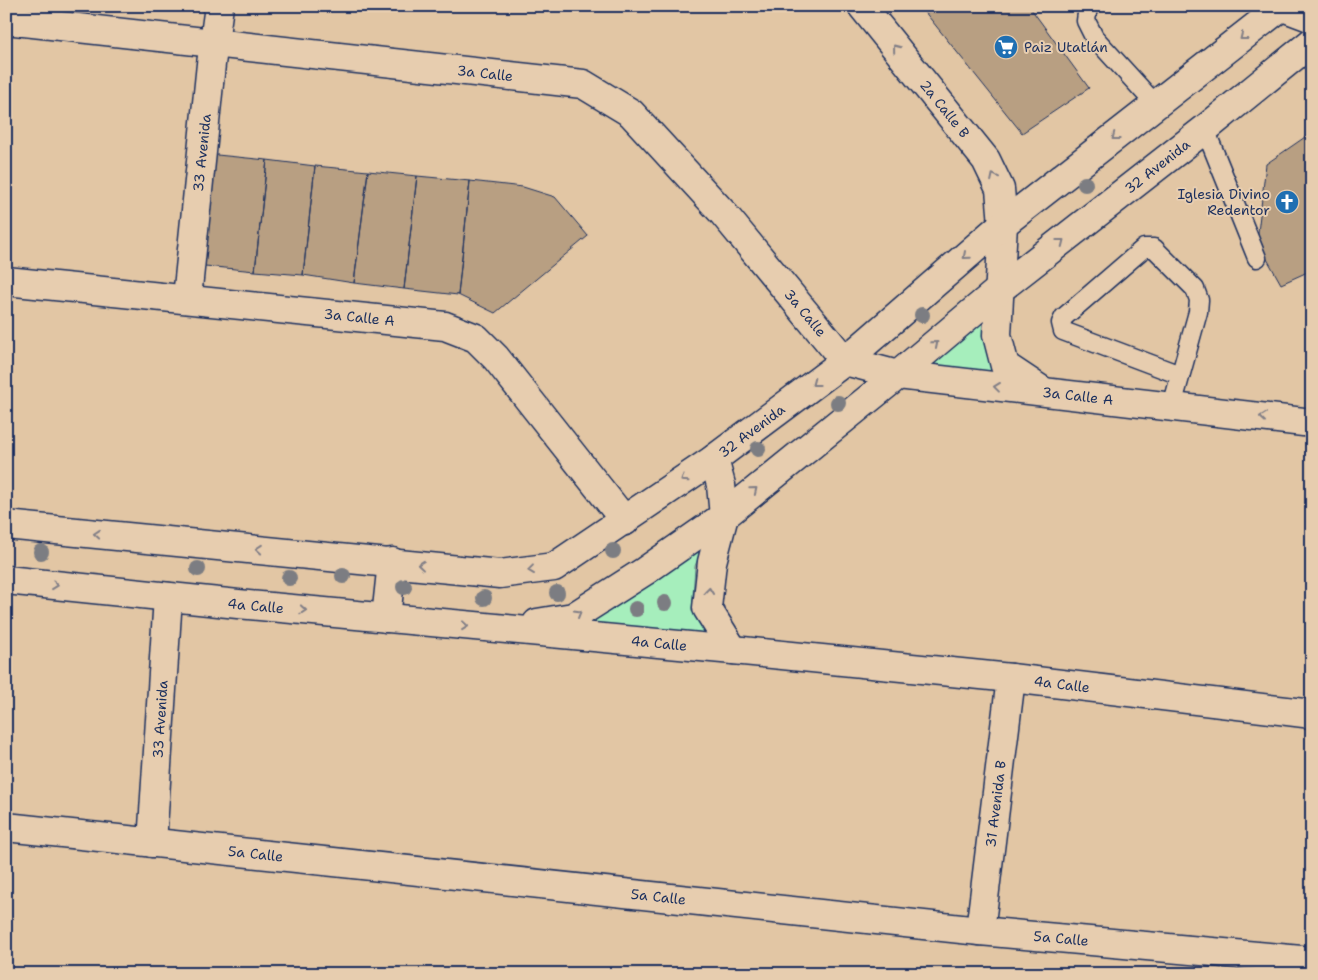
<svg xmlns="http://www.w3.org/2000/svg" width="1318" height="980" font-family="'Shantell Sans',sans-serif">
	<rect width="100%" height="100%" fill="#e2c6a4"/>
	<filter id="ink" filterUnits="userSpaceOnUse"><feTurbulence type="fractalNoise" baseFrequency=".02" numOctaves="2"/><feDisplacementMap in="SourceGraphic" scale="10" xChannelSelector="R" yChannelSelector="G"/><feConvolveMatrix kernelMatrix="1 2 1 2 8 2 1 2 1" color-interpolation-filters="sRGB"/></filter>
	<g filter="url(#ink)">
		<path fill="#a6eebc" stroke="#608e8d" d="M989,306L1024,386L913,372Z
			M703,546L695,566L692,610L709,637L578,624Z"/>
		<path fill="#b89f82" stroke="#1b2f5e" d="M920,6H1029L1089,88L1022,133Z
			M1312,123V270L1281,284L1257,241L1266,164L1308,135Z
			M207,154L267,160L255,271L195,265Z
			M267,160L315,166L303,275L255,271Z
			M315,166L368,171L354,283L303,275Z
			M368,171L417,176L404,289L354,283Z
			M417,176L470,181L458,295L404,289Z
			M470,181L523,187L555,197L588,236L495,313L458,295Z"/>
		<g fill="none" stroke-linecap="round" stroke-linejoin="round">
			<g stroke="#1b2f5e" stroke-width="21">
				<path id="lane" d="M1088,6L1086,21L1094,37L1156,105
					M1205,129L1257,258
					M1172,406L1198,312L1199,300L1195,289L1154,248H1144L1064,317L1061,323L1063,331L1180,375"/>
			</g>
			<g stroke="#1b2f5e" stroke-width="31">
				<g id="street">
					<path id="s1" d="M862,6L986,160L1000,189L1003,224L997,335L1005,366L1041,390"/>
					<path d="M1280,6L1312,18"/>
					<path id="s2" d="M6,20L583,84L631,113L723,213L845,361L898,375L1312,423"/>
					<path id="s3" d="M6,281L445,326L476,338L496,358L625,521"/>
					<path id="s4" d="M187,298L211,64L219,6"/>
					<path d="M714,459L721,485L724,516L712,562L707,608L733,650"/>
					<path id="s5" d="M6,525L500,574L554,567L714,459L845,361L1003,224L1282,6"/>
					<path id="s6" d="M6,580L238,604L733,650L1011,678L1312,714"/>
					<path d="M386,618L392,562"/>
					<path id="s7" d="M537,623L573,617L645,571L724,516L898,375L1000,289L1205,129L1312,42"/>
					<path id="s8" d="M6,827L980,931L1312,961"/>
					<path id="s9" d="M152,843L168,597"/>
					<path id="s10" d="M980,931L1011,678"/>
				</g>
			</g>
			<use href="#lane" stroke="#e7cdaf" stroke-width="18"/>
			<use href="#street" stroke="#e7cdaf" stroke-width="28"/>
		</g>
		<g fill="#7c7d82">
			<circle cx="1085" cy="184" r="8"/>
			<circle cx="922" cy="315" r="8"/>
			<circle cx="838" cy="403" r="8"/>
			<circle cx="758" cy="449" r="8"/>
			<circle cx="613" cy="551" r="8"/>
			<circle cx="41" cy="552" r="8"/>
			<circle cx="198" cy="569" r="8"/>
			<circle cx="343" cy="576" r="8"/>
			<circle cx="289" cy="578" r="8"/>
			<circle cx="404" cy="587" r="8"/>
			<circle cx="557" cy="593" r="8"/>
			<circle cx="484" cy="598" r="8"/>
			<circle cx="665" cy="603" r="8"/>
			<circle cx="636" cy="609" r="8"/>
		</g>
		<defs><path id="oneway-chevron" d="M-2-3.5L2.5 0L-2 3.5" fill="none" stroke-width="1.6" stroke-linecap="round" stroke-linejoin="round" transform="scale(1.25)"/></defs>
		<g stroke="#817e86">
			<use href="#oneway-chevron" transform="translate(1243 37) rotate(142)"/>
			<use href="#oneway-chevron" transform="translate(896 48) rotate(-129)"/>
			<use href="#oneway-chevron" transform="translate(1115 137) rotate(142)"/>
			<use href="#oneway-chevron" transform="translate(994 177) rotate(-116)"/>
			<use href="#oneway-chevron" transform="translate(1061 242) rotate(-38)"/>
			<use href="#oneway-chevron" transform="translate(966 256) rotate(139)"/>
			<use href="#oneway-chevron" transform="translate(935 344) rotate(-40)"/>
			<use href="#oneway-chevron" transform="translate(815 383) rotate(143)"/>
			<use href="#oneway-chevron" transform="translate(997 387) rotate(-173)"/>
			<use href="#oneway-chevron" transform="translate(1263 417) rotate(-174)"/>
			<use href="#oneway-chevron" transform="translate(684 479) rotate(145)"/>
			<use href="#oneway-chevron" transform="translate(754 490) rotate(-39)"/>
			<use href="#oneway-chevron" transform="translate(97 534) rotate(-175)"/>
			<use href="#oneway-chevron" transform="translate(259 549) rotate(-175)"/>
			<use href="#oneway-chevron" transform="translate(421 565) rotate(-174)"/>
			<use href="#oneway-chevron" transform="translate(531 570) rotate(173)"/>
			<use href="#oneway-chevron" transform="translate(55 585) rotate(6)"/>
			<use href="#oneway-chevron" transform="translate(709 591) rotate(-84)"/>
			<use href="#oneway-chevron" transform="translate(303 610) rotate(5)"/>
			<use href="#oneway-chevron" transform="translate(578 613) rotate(-30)"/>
			<use href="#oneway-chevron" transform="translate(465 626) rotate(6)"/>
		</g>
	</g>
	<defs>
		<g id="supermarket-disc" transform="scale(1.25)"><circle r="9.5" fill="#1f6fb2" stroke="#e7cdaf"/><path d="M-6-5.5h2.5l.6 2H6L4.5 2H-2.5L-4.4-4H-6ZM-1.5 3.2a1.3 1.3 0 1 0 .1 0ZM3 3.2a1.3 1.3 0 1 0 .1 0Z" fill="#fff"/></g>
		<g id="church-disc" transform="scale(1.25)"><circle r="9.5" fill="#1f6fb2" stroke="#e7cdaf"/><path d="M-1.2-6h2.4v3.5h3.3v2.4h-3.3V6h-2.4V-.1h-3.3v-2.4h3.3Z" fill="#fff"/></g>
	</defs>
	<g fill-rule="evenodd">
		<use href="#supermarket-disc" x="1006" y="47"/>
		<use href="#church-disc" x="1287" y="202"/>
	</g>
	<g text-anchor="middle" stroke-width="4" stroke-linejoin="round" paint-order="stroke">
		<g font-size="14" fill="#1b2f5e" stroke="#e7cdaf" text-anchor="start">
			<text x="1024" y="52">Paiz Utatlán</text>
			<text x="1270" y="199" text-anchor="end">Iglesia Divino<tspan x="1270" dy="16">Redentor</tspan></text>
		</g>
		<g font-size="14" fill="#1b2f5e" stroke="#e7cdaf">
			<text dy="5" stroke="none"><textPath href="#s2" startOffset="482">3a Calle</textPath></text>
			<text dy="5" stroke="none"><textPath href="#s1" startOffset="132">2a Calle B</textPath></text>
			<text dy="5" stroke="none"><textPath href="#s4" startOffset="146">33 Avenida</textPath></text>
			<text dy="5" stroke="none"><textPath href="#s7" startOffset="775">32 Avenida</textPath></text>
			<text dy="5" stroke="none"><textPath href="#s2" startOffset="902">3a Calle</textPath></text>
			<text dy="5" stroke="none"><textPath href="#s3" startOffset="355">3a Calle A</textPath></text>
			<text dy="5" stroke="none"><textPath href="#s2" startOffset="1200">3a Calle A</textPath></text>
			<text dy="5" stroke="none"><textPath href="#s5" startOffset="791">32 Avenida</textPath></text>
			<text dy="5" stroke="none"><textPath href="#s6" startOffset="251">4a Calle</textPath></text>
			<text dy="5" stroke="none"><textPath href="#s6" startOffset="656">4a Calle</textPath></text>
			<text dy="5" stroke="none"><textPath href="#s6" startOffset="1061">4a Calle</textPath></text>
			<text dy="5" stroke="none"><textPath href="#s9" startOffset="124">33 Avenida</textPath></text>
			<text dy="5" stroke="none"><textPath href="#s10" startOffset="128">31 Avenida B</textPath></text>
			<text dy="5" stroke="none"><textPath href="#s8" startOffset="251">5a Calle</textPath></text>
			<text dy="5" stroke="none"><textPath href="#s8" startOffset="656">5a Calle</textPath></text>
			<text dy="5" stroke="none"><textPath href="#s8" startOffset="1061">5a Calle</textPath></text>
		</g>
	</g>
	<rect width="1318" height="980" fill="none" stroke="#e7cdaf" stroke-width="25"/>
	<rect x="12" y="12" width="1293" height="955" fill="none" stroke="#1b2f5e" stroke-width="2" filter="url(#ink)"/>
</svg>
